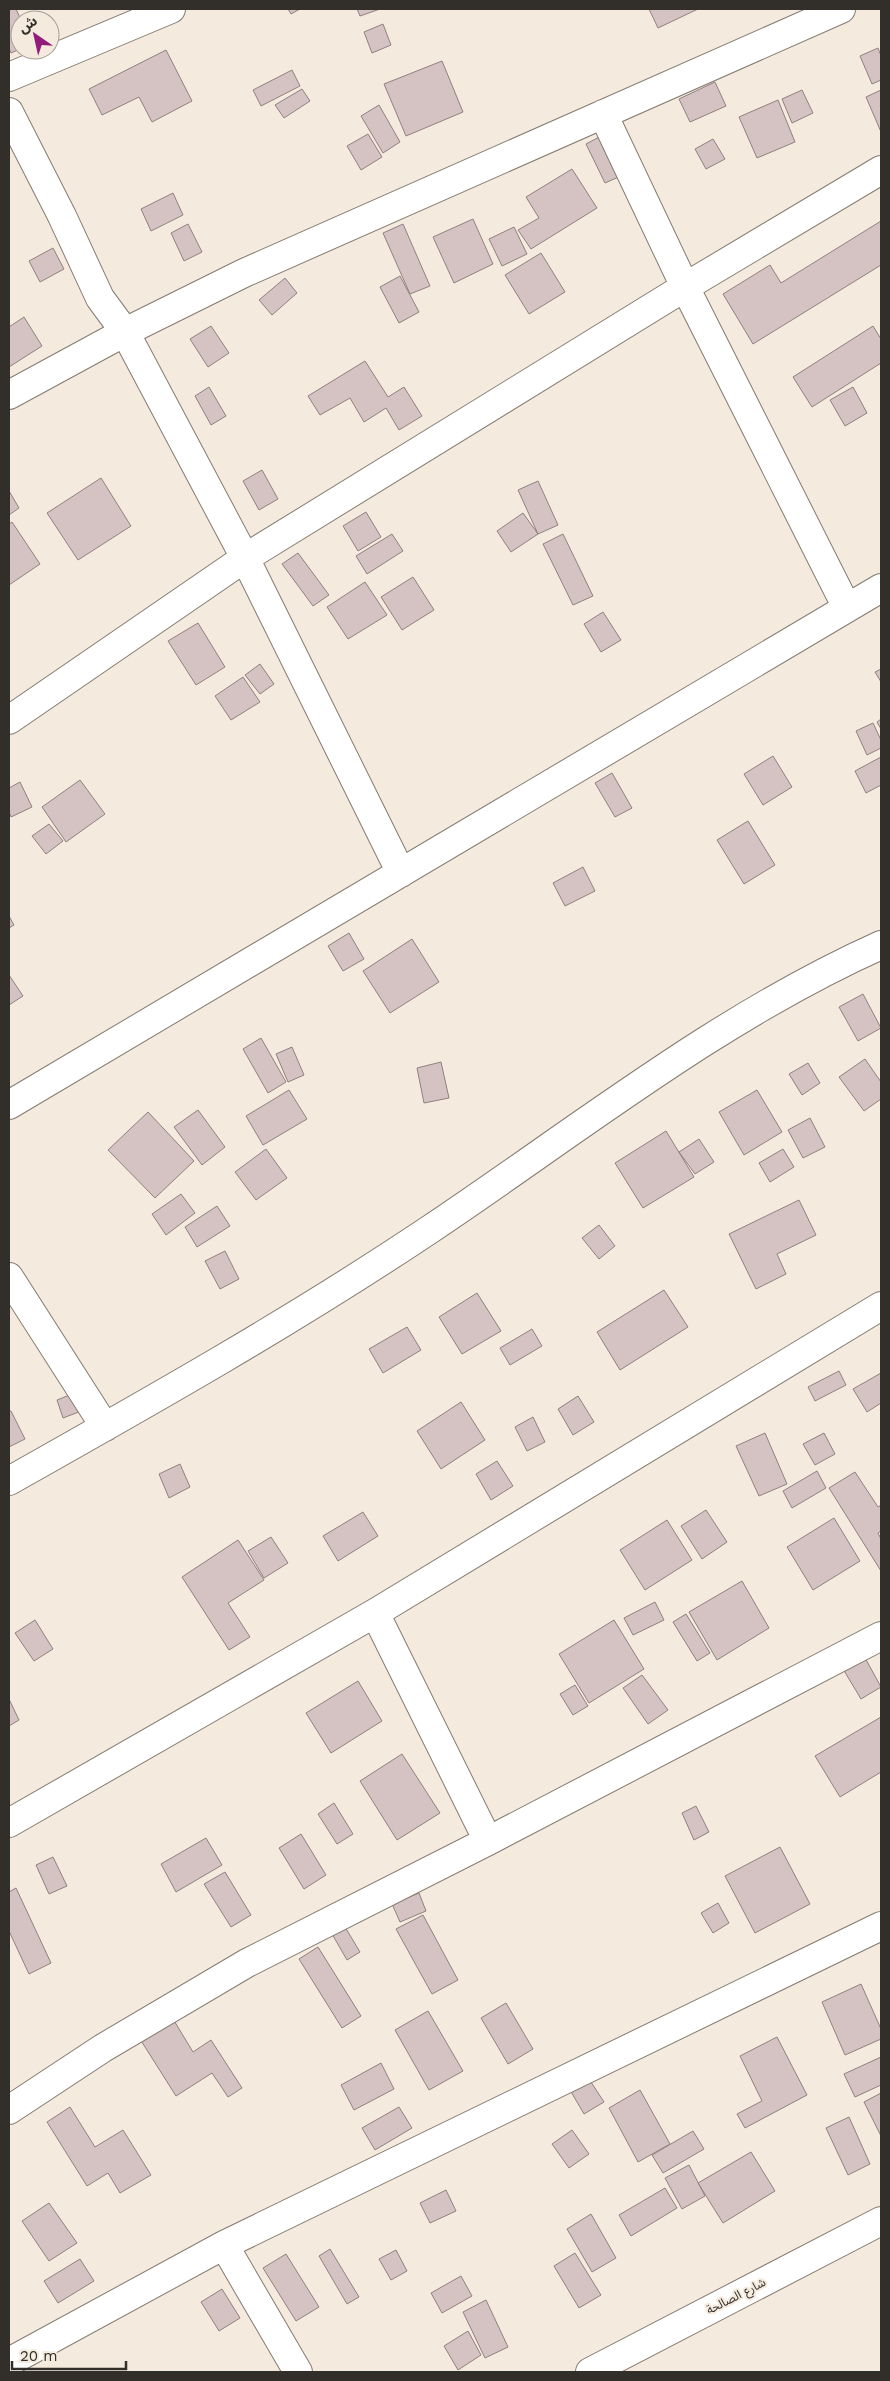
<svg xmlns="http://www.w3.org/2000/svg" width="890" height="2381" font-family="'Work Sans','Noto Sans Arabic',sans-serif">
	<rect width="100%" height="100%" fill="#f4eade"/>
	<path fill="#d4c3c2" stroke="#90807f" d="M9,9H16L21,20L20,49L11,53L9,48Z
		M288,9H300L291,14Z
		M357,9H380L360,16Z
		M649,9H698L658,28Z
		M383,24L391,45L372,53L364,32Z
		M878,48L881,56V80L872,84L860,56Z
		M166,50L192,101L152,122L139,97L102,115L89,89Z
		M442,61L463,112L406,136L384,84Z
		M292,70L300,86L261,106L253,90Z
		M715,82L726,106L690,122L679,99Z
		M302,89L310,101L284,118L275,105Z
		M802,90L813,113L792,123L782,99Z
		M881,90V132L866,97Z
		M778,100L795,142L757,158L739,117Z
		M379,105L400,142L383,153L361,116Z
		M368,134L382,157L361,170L347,146Z
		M603,135L623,175L605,183L586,144Z
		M713,139L725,159L706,169L695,149Z
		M572,169L597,208L531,249L518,230L539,218L526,197Z
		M173,193L183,215L151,231L141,209Z
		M473,219L493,264L454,283L433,237Z
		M881,221V265L753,344L723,294L770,265L781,283Z
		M188,224L202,252L184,261L171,233Z
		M403,224L430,286L410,294L383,233Z
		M514,227L527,254L502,266L489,239Z
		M53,248L64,269L40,282L29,261Z
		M541,253L565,292L529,314L505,275Z
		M400,276L419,312L399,323L380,287Z
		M285,278L297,293L272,315L259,300Z
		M24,317L42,346L9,367V327Z
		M211,326L229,353L208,367L190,339Z
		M873,326L881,339V363L812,407L793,377Z
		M365,361L388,397L404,387L422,416L399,430L386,408L364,422L350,398L320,415L308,396Z
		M209,387L226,416L211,425L195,396Z
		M853,387L867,413L845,426L830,400Z
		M262,470L278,499L259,510L243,481Z
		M101,478L131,526L78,560L47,513Z
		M538,481L558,525L538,534L518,490Z
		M9,491L19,508L9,515Z
		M366,512L381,537L358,551L343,526Z
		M523,513L538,534L511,552L497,531Z
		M12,522L40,564L9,585V524Z
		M392,534L403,551L367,574L356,556Z
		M563,534L593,596L573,605L543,544Z
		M298,553L329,595L313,606L282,564Z
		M413,577L434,610L402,630L381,597Z
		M365,582L387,615L348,639L327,607Z
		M603,612L621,640L601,652L584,624Z
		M198,623L225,667L196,685L168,641Z
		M260,664L274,684L260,694L245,675Z
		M881,669V682L875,672Z
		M243,677L260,702L231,720L215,696Z
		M881,719V729L877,722Z
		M873,723L881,740V748L867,755L856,731Z
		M773,756L792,787L763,805L744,774Z
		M881,757V785L866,793L855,771Z
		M612,773L632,808L615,817L595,783Z
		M80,780L105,814L66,842L42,807Z
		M20,782L32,807L11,817L9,812V788Z
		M748,821L775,865L744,884L717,840Z
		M49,824L63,841L46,854L32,836Z
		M583,867L595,891L565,906L553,883Z
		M9,916L14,925L9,928Z
		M349,933L364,959L343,971L328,946Z
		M412,939L439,982L390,1013L363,971Z
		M9,975L23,996L9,1005Z
		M863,994L881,1028L858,1041L839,1007Z
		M261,1038L286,1082L268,1093L243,1049Z
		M292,1047L304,1075L288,1082L276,1054Z
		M865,1059L881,1082V1099L864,1111L839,1077Z
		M441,1062L449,1098L424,1103L417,1068Z
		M808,1063L820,1083L802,1095L789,1074Z
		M289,1090L307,1119L263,1145L246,1116Z
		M757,1090L782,1132L744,1155L719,1112Z
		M198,1110L225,1147L202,1165L174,1127Z
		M148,1112L194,1161L155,1198L108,1150Z
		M810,1118L825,1147L803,1158L788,1130Z
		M666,1131L694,1177L643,1208L615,1163Z
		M699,1139L714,1162L695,1174L679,1152Z
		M266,1149L287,1178L256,1200L235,1172Z
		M783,1149L794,1167L770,1182L759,1163Z
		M181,1194L195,1213L166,1235L152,1214Z
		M799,1200L816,1235L777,1254L786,1274L756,1289L729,1234Z
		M217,1206L230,1226L197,1247L185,1227Z
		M599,1225L615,1246L599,1259L582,1238Z
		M225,1251L239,1279L220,1289L205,1261Z
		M664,1290L688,1327L620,1370L597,1332Z
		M477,1293L501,1331L462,1354L439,1317Z
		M407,1327L421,1350L383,1373L369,1349Z
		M532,1329L542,1346L510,1365L500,1348Z
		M839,1371L846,1385L815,1401L808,1387Z
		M881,1373V1403L867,1412L853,1389Z
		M77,1392L84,1410L63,1418L57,1400Z
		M578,1396L594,1422L573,1435L558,1409Z
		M461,1402L485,1440L441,1469L417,1431Z
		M9,1411H11L25,1439L9,1447Z
		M533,1417L545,1442L527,1451L515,1427Z
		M765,1433L787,1484L759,1496L736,1446Z
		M824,1433L835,1454L815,1465L803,1444Z
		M497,1461L513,1486L491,1500L476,1474Z
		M180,1464L190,1487L169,1498L159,1474Z
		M817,1471L826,1488L792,1508L783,1491Z
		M855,1472L878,1507L881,1505V1531L878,1533L881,1539V1571L829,1488Z
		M706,1510L727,1542L702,1559L681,1526Z
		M363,1512L378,1536L338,1561L323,1536Z
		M834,1518L860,1561L813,1590L787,1547Z
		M667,1520L692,1560L645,1590L620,1550Z
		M271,1537L288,1563L264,1578L248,1551Z
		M238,1540L264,1580L228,1603L250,1637L229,1650L182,1577Z
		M742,1581L769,1628L717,1660L689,1612Z
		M655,1602L664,1620L633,1635L624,1618Z
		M686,1614L710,1653L697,1661L673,1622Z
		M35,1620L53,1649L34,1661L15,1633Z
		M614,1620L644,1669L589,1703L559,1654Z
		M864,1656L881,1687L861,1699L843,1669Z
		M642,1675L668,1710L648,1724L623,1688Z
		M358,1681L382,1721L331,1753L306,1713Z
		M575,1685L588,1706L573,1715L560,1694Z
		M9,1699L19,1720L9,1726Z
		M881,1717V1772L840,1797L815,1756Z
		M402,1754L440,1813L397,1840L360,1781Z
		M334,1803L353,1834L337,1844L318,1814Z
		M696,1806L709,1832L694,1840L682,1813Z
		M301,1834L326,1875L304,1889L279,1848Z
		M206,1838L222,1865L176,1892L161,1864Z
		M780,1847L810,1904L755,1933L725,1876Z
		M53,1857L67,1886L49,1894L36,1865Z
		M225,1872L251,1915L231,1927L204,1884Z
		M16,1888L51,1963L29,1974L9,1931V1892Z
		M419,1893L426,1911L400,1922L392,1904Z
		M718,1903L729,1923L713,1933L701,1913Z
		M423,1915L458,1980L432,1994L396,1929Z
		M345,1927L360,1952L347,1960L332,1934Z
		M318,1947L361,2016L342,2028L299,1959Z
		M861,1984L881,2029V2039L845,2055L822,2002Z
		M506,2003L533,2049L508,2064L481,2018Z
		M428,2011L463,2071L429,2090L395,2030Z
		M173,2019L193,2052L211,2040L242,2088L228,2097L212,2073L176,2096L140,2039Z
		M777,2037L807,2095L745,2128L737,2114L762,2101L740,2056Z
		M881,2057V2085L855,2097L844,2074Z
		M381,2063L394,2089L354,2110L341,2085Z
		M589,2079L604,2102L584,2114L570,2090Z
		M640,2090L670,2144L638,2162L609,2108Z
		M881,2093V2136L864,2102Z
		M70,2107L95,2147L123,2130L151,2175L120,2193L108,2173L87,2186L47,2122Z
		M399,2107L412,2128L375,2150L362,2128Z
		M849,2117L870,2164L848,2175L826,2128Z
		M572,2130L589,2154L569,2168L552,2144Z
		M693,2131L704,2149L663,2173L652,2155Z
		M751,2152L775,2191L723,2223L698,2183Z
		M689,2165L705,2196L682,2209L665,2178Z
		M665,2188L677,2208L631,2236L619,2215Z
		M446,2190L456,2211L430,2223L420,2203Z
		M49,2203L77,2243L49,2261L22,2221Z
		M591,2214L616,2258L592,2272L567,2229Z
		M330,2249L359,2297L347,2304L319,2256Z
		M396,2250L407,2271L391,2280L379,2259Z
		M575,2253L601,2295L579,2308L554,2266Z
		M286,2254L319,2307L296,2321L263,2268Z
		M80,2259L94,2281L58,2303L44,2281Z
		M461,2276L472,2296L442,2313L431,2293Z
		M222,2289L240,2318L219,2331L201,2302Z
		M486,2300L508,2347L485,2358L463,2312Z
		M468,2331L481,2355L458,2370L444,2346Z"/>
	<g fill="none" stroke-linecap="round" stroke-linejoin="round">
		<g stroke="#847b70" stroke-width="30">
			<path id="minor" d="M9,77L171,9
				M9,112L62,216L100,298L125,332L245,558L401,873
				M603,114L685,287L847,608
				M9,395L125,332L244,273L841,9
				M9,720L245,558L685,287L881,170
				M9,1105L881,588
				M9,1277L105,1427
				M9,1481C151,1401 293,1321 429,1230C577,1131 718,1018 881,945
				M375,1613L488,1841
				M9,1823L375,1613L881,1306
				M9,2110L103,2048L247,1963L488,1841L881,1636
				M224,2245L298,2372
				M9,2362L224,2245L881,1926
				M590,2372L881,2221"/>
		</g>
		<use href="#minor" stroke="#fff" stroke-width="28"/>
	</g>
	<g text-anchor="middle" stroke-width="4" stroke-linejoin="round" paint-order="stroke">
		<g font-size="12" fill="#322e2a" stroke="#f4eade">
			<text transform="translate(736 2296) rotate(-27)" y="4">شارع الصالحة</text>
		</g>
	</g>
	<rect width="890" height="2381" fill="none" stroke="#322e2a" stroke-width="20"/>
	<g transform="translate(35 35) rotate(326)"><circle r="24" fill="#f4eade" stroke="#a69f96"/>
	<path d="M0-4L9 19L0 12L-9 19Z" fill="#921c7a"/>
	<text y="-8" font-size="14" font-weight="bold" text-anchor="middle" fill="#322e2a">ش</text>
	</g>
	<path d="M12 2361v8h114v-8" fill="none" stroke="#322e2a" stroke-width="2.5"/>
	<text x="20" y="2361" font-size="15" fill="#322e2a" stroke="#f4eade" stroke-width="4" paint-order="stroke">20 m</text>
</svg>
